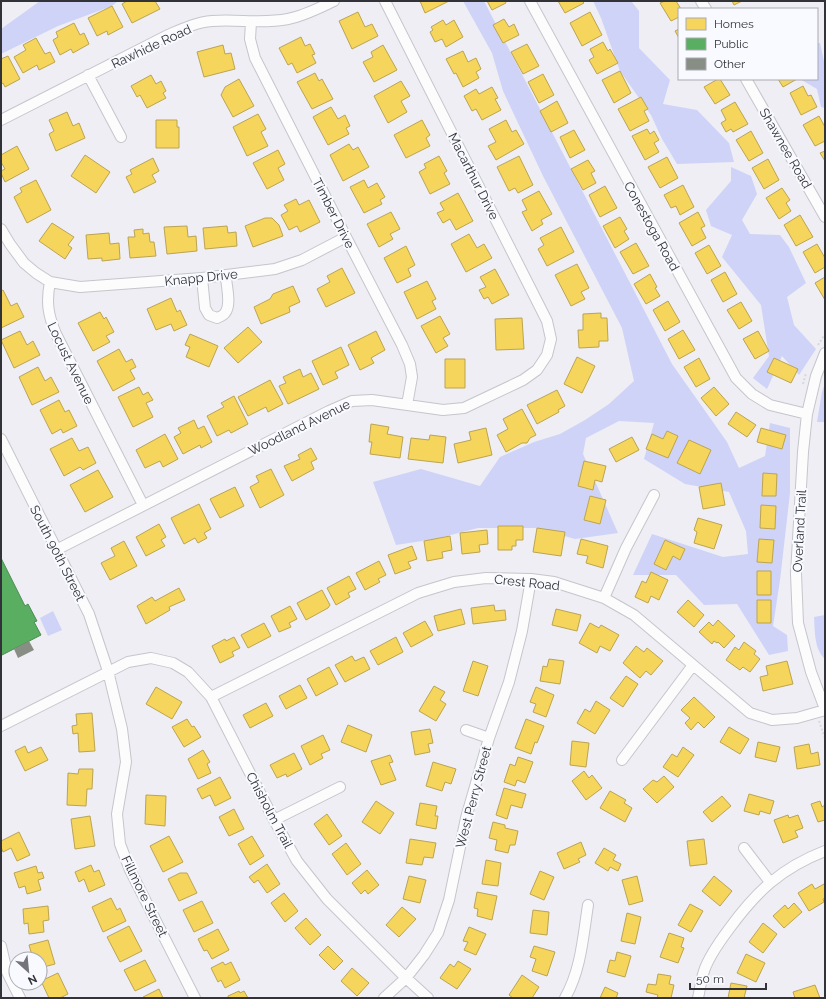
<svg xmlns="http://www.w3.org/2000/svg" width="826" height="999" font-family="Raleway,sans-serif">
	<rect width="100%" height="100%" fill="#eeeef4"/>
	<path fill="#cfd3f7" d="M40,1H118L112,6L58,26L1,54V29Z
		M463,1H484L672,364L727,442L739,468L765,456L770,423L790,428V493L780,580L773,626L787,635L788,651L769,655L737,604L704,605L676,575H633L652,534L723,557L748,554L746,531L729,492L685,484L644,459L654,423L619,421L586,438L583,454L618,533L575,539L537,528H478L435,539L396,545L373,482L421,469L480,486L500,457L534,442L560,434L585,420L609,404L634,381L622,328L543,176L503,91L492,53Z
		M593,1H631L639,11V48L670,80L663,104L697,110L729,143L734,162L677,164L662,139L651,115L620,71L601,18Z
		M817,43H820L825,66V108L821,107L817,89L800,79H817Z
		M731,167L751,176L757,194L742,220L750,234L780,235L789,247L806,283L787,297L794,325L816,349L799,375L782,356L767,389L753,378L769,356L761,305L722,257L732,235L711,226L706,210L731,181Z
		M825,383V422H817L822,392Z
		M53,611L62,630L48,636L40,618Z
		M825,615V659C814,649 815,631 814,617Z"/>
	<path fill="#f6d55c" stroke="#bba451" d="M127,1H155L160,9L132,23L122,4Z
		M420,1H449L425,13Z
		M487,1H505L506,3L492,10Z
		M558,1H582L584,3L565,13Z
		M665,1H676L681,9H679V17L671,21L660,3Z
		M732,1H742L734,5Z
		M112,6L123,27L108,35L107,31L97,36L88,18Z
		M358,12L365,27L372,24L378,36L352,49L339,21Z
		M590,12L602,35L582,46L570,23Z
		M504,19L509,27L514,24L519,35L503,43L493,25Z
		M443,20L446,25L454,20L463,37L446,47L442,39L435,42L430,32L433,30L431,27Z
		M74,23L80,35L84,33L89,44L73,53L71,49L60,55L53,40L58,37L56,32Z
		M679,29V38L675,31Z
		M301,37L305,46L310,44L315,54L312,55L316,63L297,73L292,63L288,65L279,48Z
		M36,38L45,54L50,52L55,62L39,70L37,65L23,73L14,57L26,50L23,45Z
		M603,42L608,51L610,49L618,63L597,74L589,60L594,57L590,49Z
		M527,44L539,66L523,74L511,52Z
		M223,45L225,54L231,53L235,69L204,77L197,52Z
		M383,45L397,70L374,82L363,62L373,57L371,52Z
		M463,51L468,62L476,58L481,69L476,72L479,78L463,87L456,73L454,74L446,59Z
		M8,56L20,79L5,87L3,83L1,84V59Z
		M620,71L631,93L614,103L602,80Z
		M315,73L319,81L322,79L333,99L312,109L297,82Z
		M543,74L554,95L539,103L528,82Z
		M151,75L156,84L161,81L166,91L163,93L166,98L147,108L140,95L137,97L131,86Z
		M239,79L254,106L233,117L221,95L225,87Z
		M718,79H720L730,95L715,104L704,87Z
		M778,79H797L783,87Z
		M401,81L410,96L401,101L407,112L388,123L374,96Z
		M803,86L808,96L811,95L817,107L801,115L790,93Z
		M492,87L498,98L495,99L501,110L482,120L476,109L472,111L464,96L476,89L479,94Z
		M641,97L648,109L644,111L649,121L630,131L618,109Z
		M557,101L568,123L551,132L540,111Z
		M735,102L748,124L733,132L731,129L726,132L721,123L726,120L721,110Z
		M331,107L338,119L345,115L350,126L346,128L349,134L328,145L313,117Z
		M67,112L73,126L79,123L85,138L56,151L49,134L54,131L49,120Z
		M258,114L266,129L261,132L268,146L247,156L233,127Z
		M819,116L825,127V141L815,146L803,125Z
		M156,120H177V127H179V148H156Z
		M422,120L430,135L426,138L430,146L406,158L394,135Z
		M506,120L512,132L516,130L524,144L496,160L488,146L496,142L489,129Z
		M647,129L650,134L654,131L659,140L654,143L659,152L645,160L632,136Z
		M574,130L585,150L570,158L560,137Z
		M751,131L763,153L749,161L736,140Z
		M349,144L353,150L358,147L369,167L343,181L330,155Z
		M17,146L29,169L5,182L1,173V171L5,169L1,162V155Z
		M278,150L285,164L278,168L284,180L267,189L253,163Z
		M825,151V161L820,153Z
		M85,155L110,172L96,193L71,176Z
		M439,156L447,171L444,173L450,184L430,194L419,172L426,168L424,164Z
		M519,156L533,185L518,193L515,188L509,191L497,167Z
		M667,157L678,178L660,188L648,167Z
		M153,158L159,171L152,175L156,182L134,193L126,177L132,174L130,170Z
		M768,159L779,180L764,189L752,168Z
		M588,160L595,171L591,173L596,183L583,190L571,169Z
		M36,180L51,210L27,223L14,197L22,192L20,188Z
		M364,180L368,188L377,183L385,197L380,200L382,204L364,213L350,187Z
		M683,185L694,207L680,215L676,206L671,208L664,195Z
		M605,186L617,208L600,217L589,195Z
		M782,188L790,200L786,203L791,211L779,219L766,198Z
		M539,191L552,214L541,220L543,224L532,231L522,212L527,210L522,200Z
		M458,193L473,221L456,230L450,219L443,223L437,213L444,210L440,203Z
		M296,199L299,205L309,200L320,222L300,232L297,226L289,230L281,215L288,211L284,205Z
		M391,212L400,229L390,234L393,239L379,247L367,224Z
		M698,212L705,226L701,228L706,238L692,246L679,223Z
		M800,215L813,237L796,246L784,225Z
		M620,217L627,229L624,231L629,239L615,248L603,226Z
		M265,218H272L279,225L283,236L253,247L245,226Z
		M52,223L74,237L68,245L72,248L65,259L39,241Z
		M187,226L188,237L196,236L197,251L167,254L164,227Z
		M227,226L228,233L236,232L237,246L205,249L203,228Z
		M561,227L574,252L547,266L538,249L544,245L540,238Z
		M143,229V234L149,233L150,242H154L156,256L130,258L128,237H135L134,230Z
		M109,233L110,244L119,243L120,259L102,261V258L88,259L86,235Z
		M469,234L477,248L484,244L492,258L466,272L451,244Z
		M636,243L649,266L633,274L620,252Z
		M817,244L825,258V267L815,273L803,252Z
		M709,245L721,266L707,274L695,253Z
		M406,246L415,265L408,269L411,276L397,283L384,258Z
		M577,264L589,288L581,292L585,299L571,306L555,275Z
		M342,268L355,293L326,307L317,289L330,282L327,276Z
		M495,269L509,295L492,304L488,297L484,299L479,290L486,287L480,277Z
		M725,272L737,294L723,302L711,280Z
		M650,274L657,287L655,288L660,296L646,304L634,284Z
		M825,277V300L815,283Z
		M427,281L436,299L432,301L436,309L417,319L404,292Z
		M293,286L300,302L289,307L290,312L261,324L254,307L270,299L273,294Z
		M3,290L11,306L17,303L24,317L1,328V291Z
		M171,298L177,312L180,310L187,325L174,331L171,324L156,330L147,309Z
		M668,301L680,322L665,331L653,310Z
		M741,302L752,321L739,329L727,310Z
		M100,312L104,319L106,317L114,332L106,336L110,342L93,351L78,323Z
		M601,313V318H607L608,341H599V347L579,348L578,330H583V314Z
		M440,316L450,334L443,338L448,346L436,353L421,326Z
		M522,318L524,349L496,350L495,319Z
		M248,327L262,342L238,363L224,348Z
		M683,330L695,350L679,359L668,339Z
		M20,331L27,345L33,341L40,355L14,368L1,340Z
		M376,331L385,350L371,358L374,363L360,370L348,345Z
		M758,331L769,351L755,359L743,339Z
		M190,334L218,346L209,367L186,357L190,347L185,345Z
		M341,347L349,365L335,372L338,378L323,385L312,361Z
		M119,349L126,362L132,359L136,367L130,370L135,379L113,391L97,361Z
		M577,357L595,366L582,393L564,384Z
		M699,358L710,379L696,387L684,367Z
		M774,358L798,369L791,383L767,372Z
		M445,359H465V388H445Z
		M38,367L45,381L51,377L59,392L32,405L19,377Z
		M300,369L303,377L311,373L319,389L288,404L279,386L286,383L283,377Z
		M270,380L283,404L268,412L266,407L248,416L238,397Z
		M139,387L143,395L148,392L153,400L146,403L153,417L133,427L118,397Z
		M714,387L729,404L716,416L701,398Z
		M557,390L565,406L558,410L559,412L537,424L527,405Z
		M234,396L248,424L231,433L229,430L217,436L207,416L224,407L221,403Z
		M59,400L65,412L69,410L77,426L63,433L61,429L52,434L40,410Z
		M522,409L536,435L530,438L527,443H522L506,452L497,435L508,429L503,419Z
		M736,412L756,425L747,437L728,424Z
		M194,420L198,429L204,426L212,442L201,448L200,445L183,454L174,437L181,433L178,428Z
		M371,424L389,427L387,434L403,437L400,458L370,454L372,442H369Z
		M486,428L492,455L458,463L454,444L471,440L469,432Z
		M761,428L786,435L782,449L757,442Z
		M667,431L678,436L668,458L646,449L652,434L663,439Z
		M165,434L178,459L163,467L160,461L145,468L136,450Z
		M430,435L446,437L443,463L408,459L411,438L429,440Z
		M632,437L639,450L616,462L609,449Z
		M72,438L79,451L88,447L96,463L83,470L80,467L64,476L50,449Z
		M689,440L711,450L700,474L677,463Z
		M311,448L317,459L311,462L314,469L292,481L284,466L300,459L298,455Z
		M584,461L606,466L602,482L595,480L593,490L578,486Z
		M271,469L284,495L260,508L250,487L259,482L256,476Z
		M98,470L113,497L85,512L70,485Z
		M763,473L777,474L776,496H762Z
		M721,483L725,505L703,509L699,487Z
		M235,487L244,506L220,518L210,499Z
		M590,496L606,500L600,524L584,520Z
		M199,504L211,529L204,533L207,538L198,543L195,538L184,544L171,518Z
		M761,505L776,506L775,529L760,528Z
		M698,518L722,525L714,549L694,543L697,532L694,530Z
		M159,524L166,537L161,540L165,546L146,556L136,537Z
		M498,526H523V540H516V546H512V550H498Z
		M537,528L565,532L561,556L533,552Z
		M487,530L488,544L479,545L480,552L462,554L460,533Z
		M450,536L452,550L442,552L443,558L427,561L424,541Z
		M581,539L608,546L603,568L586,563L588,556L577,554Z
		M759,539L774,540L772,563L757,562Z
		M665,540L685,549L680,560L673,556L666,570L654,564Z
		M124,541L137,566L110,580L101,563L115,556L111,548Z
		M412,546L417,559L408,562L411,568L395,574L388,555Z
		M379,561L386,575L378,579L380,582L365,590L356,573Z
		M757,571H771V595H757Z
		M651,572L668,580L659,600L651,596L648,603L635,597L642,581L646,583Z
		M349,576L356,589L348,593L350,597L336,605L327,588Z
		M179,588L185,600L169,607L170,610L146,624L137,606L152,597L155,601Z
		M322,590L330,605L328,608L306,620L297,603Z
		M688,600L704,615L694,627L677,612Z
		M757,600H771V623H757Z
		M494,605L495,611L505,610L506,620L473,624L471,608Z
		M290,606L297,619L289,623L291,627L279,632L271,616Z
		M461,609L465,624L438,631L434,616Z
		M556,609L581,615L577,631L552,625Z
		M718,620L735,636L724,648L718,642L717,643L714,641L712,644L699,632L709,622L713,626Z
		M425,621L433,635L411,647L403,633Z
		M264,623L271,636L248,648L241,635Z
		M590,623L599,628L601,625L619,635L610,651L600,646L597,653L579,643Z
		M234,637L240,648L232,652L234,656L220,663L212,646L225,639L226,641Z
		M396,637L403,652L378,665L370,651Z
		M744,642L756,651L754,654L760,659L750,672L743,667L740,670L726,660L735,647L739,650Z
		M636,646L644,652L647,648L663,661L651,675L646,671L640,678L623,663Z
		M352,656L355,661L364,657L370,669L345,682L335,665Z
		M549,659L564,661L560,684L540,681L543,666L547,667Z
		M473,661L488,666L478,696L463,691Z
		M787,661L793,684L763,691L760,677L768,675L766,666Z
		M329,667L338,684L316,696L307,679Z
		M626,676L638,684L623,707L610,698Z
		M300,685L307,698L286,709L279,696Z
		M434,686L445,692L440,700L446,704L436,721L419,711Z
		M156,687L182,702L172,719L146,704Z
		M536,687L554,695L546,717L533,712L536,704L530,702Z
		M694,697L715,717L704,728L698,722L691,730L685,723L690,718L681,710Z
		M596,701L610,710L595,734L577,723L585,709L590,712Z
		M266,703L273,716L250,728L243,715Z
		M92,713L95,751L79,752L78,733L73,734L72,726L77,725L76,714Z
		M187,719L192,727L194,726L201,737L184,747L172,727Z
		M526,719L544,726L537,743L535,742L531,754L515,748Z
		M348,725L372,735L366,752L341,742Z
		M729,727L749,739L740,754L720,742Z
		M430,729L433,743L428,744L430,752L415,755L411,732Z
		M323,735L330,750L321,754L323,758L310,765L301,746Z
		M572,741L589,743L586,767L570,765Z
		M758,742L780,747L776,762L755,757Z
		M809,744L811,754L818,752L820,765L797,769L794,747Z
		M25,746L28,753L41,747L48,760L25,771L15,751Z
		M683,747L694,755L678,777L663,767L672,754L677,757Z
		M203,750L210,762L207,764L211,773L198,779L188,759Z
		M294,753L302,769L287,777L286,774L277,778L270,765Z
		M390,755L393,762L389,763L396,780L381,785L371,761Z
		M518,757L533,762L525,783L517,780L515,786L504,782L510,764L515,766Z
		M433,762L456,769L451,784L445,782L442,791L426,786Z
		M79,769H93L92,789H87L86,806L67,805L68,773L78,774Z
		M584,771L589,778L592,775L602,788L586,800L572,781Z
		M664,776L674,787L657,803L643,789L653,780L657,782Z
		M220,777L231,798L215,806L210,795L202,799L197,789Z
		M504,788L526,794L522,808L511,805L507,819L496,815Z
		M610,791L626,800L624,803L632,808L625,822L600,808Z
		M749,794L774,801L770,814L760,811L759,815L744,811Z
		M146,795L166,796L165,826L145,824Z
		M722,796L731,806L712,822L703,812Z
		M376,801L394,813L380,834L362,822Z
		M820,801L822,807L825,805V820L818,822L811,804Z
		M420,803L437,806L435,816H438L436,829L416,825Z
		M234,809L244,829L229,836L219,817Z
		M327,814L342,836L329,845L314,824Z
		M788,815L789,818L798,815L803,828L795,831L798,837L783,843L774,820Z
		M90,816L95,846L75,849L71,819Z
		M493,822L505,825V828L518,831L515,845H510L508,853L495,850L497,840L489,838Z
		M19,832L30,855L17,861L11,848L3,852L1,847V841Z
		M169,836L183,862L163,872L150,846Z
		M252,836L264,856L250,865L238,844Z
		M410,839L436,843L433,858L424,857L422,865L406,863Z
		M704,839L707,864L690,866L687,841Z
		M581,842L586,855L578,859L580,862L564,869L557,853Z
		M346,843L361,864L347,875L332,854Z
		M604,848L616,855L613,860L621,864L618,871L610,867L608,871L595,863Z
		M486,860L501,863L498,886L482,884Z
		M267,864L280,884L267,893L258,880L254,883L249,877Z
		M91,865L94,872L99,870L105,885L89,892L84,879L79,882L75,872Z
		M36,866L38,873L42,872L44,878L38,880L41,890L27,894L25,886L19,888L14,873Z
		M367,870L379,885L368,894L365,890L361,894L352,883Z
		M540,871L554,877L544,900L530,894Z
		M180,873H187L197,893L179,901L168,879Z
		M409,876L426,880L420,903L403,899Z
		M637,876L643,901L629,905L622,880Z
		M714,876L732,891L720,906L702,891Z
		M812,884L815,889L824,884L825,886V898L823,899L824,902L809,911L798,893Z
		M477,892L497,896L492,920L477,916L478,909L474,908Z
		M284,893L298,911L285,922L271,903Z
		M111,898L117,910L120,908L126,921L103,932L92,907Z
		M202,901L213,923L194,932L183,910Z
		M794,903L802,912L784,928L773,916L785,905L788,909Z
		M690,904L703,911L691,932L678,925Z
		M48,906L49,920L43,921L44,932L29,934L28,923L24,924L23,909Z
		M402,907L416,919L399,937L386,925Z
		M533,910L549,912L547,935L530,933Z
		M627,913L641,917L635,944L621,941Z
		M306,918L321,935L310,945L295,928Z
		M763,923L777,934L763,953L749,942Z
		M129,926L142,951L120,962L107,937Z
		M469,927L486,934L476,955L464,950L468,942L463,941Z
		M218,929L229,950L212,959L207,950L204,951L198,939Z
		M669,933L684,938L681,947L684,948L678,963L660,957Z
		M48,940L55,964L40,968V959H33L29,945Z
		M328,946L343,961L334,970L319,955Z
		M534,946L555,952L547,976L532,971L536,959L530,957Z
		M617,952L631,956L625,977L607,972L610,960L615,961Z
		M746,954L765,963L756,982L737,973Z
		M145,960L156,981L135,991L124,970Z
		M458,961L471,969L457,989L440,978L450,964L454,967Z
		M223,962L225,965L231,962L240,980L225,988L221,980L218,982L211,968Z
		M352,968L369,983L357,996L341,981Z
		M58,973L68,994L60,998H49L41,981Z
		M658,974L671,976L669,984L674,985L671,998H657L658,995L646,992L648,984L656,985Z
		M522,975L539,987L532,998H513L509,995Z
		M731,983L747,986L744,998H728Z
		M815,985L820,998H795L793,992Z
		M605,987L618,993L616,998H600Z
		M159,989L163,998H142L143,997Z
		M239,991L240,993L244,991L248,998H228V996Z"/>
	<path fill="#5aae61" stroke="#4e8955" d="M1,558L25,606L28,604L37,621L34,622L41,635L2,655L1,652Z"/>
	<path fill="#888e84" d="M29,641L34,650L18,658L14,649Z"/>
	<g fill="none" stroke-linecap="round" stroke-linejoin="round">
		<g stroke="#c5c6cb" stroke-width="12">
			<path id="minor" d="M530,1L736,378L752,394L770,405L807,414
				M701,1L706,9
				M251,22L250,39L255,58L346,237L402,345L410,364L412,377L407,405
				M88,75L121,137
				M746,79L825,217
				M1,120L168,35C182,29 197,22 212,21C237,19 263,24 288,19C304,16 319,8 334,1
				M1,229L10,244L24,263L36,273L50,282L80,287L202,278L275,269L302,260L346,237
				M202,278L205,308L209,315L217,318C219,317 223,316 225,313C232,304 226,286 226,276
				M50,282C46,302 48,315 56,334L143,505
				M825,353L816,376L807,414L803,452L796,574L798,623L811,672L825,709
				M1,439L89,614L108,671L122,729L126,762L117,814L120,844L130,870L195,998
				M56,550L329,411L352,401L372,400L443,410L464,408L523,380L537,370L547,355L551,339L547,321L385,1
				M604,598L626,548L654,495
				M211,697L418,593L454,582L486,578L531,579L554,582L604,598L634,615L750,713L772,720L797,718L825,710
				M1,726L128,662L151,658L173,663L188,672L211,697L274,820L297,861L327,899L406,978L428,998
				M466,730L489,738
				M622,760L693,665
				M274,820L340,787
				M744,848L770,882
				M1,946L7,972L20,998
				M384,998L406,978L424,955L438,933L449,900L466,818L489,738L509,682L522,631L531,579
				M565,998C581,970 583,937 588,905
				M698,998C700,989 701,980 704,971C709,956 720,941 729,929C756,892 781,868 825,851"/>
		</g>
		<path stroke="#d8d8da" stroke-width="2" stroke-dasharray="2 2" stroke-linecap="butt" d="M818,345L825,334
			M803,384L806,373
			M819,721L825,738"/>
		<use href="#minor" stroke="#fcfcfd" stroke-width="10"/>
	</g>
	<g text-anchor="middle" stroke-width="4" stroke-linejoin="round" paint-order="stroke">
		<g font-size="13" fill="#323338" stroke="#f9faff">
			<text transform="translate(151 46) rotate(-25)" y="5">Rawhide Road</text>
			<text transform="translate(786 148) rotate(60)" y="5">Shawnee Road</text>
			<text transform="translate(474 176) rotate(63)" y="5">Macarthur Drive</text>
			<text transform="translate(334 213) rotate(63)" y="5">Timber Drive</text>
			<text transform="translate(652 226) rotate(61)" y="5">Conestoga Road</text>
			<text transform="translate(201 277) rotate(-6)" y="5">Knapp Drive</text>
			<text transform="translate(71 363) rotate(64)" y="5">Locust Avenue</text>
			<text transform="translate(299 427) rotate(-26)" y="5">Woodland Avenue</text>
			<text transform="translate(799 531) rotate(-87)" y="5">Overland Trail</text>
			<text transform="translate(58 553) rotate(63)" y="5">South 90th Street</text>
			<text transform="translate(527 582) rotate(6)" y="5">Crest Road</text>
			<text transform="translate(473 797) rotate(-75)" y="5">West Perry Street</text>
			<text transform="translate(270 810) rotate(62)" y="5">Chisholm Trail</text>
			<text transform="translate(145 896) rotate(64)" y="5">Fillmore Street</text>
		</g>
	</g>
	<rect width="826" height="999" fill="none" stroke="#323338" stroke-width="4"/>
	<rect x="678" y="8" width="140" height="72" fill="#f9faff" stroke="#a9aaaf"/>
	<rect x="686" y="18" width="20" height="12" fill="#f6d55c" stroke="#a9aaaf"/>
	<text x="714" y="28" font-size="12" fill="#323338">Homes</text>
	<rect x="686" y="38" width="20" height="12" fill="#5aae61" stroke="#a9aaaf"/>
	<text x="714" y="48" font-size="12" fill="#323338">Public</text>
	<rect x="686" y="58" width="20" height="12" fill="#888e84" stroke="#a9aaaf"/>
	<text x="714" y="68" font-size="12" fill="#323338">Other</text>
	<g transform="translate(28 971) rotate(153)"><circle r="19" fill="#f9faff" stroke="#a9aaaf"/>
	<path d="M0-3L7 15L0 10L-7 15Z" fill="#74747a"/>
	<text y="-6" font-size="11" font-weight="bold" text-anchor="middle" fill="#323338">N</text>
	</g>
	<path d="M690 983v6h76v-6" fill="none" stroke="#323338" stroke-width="2"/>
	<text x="696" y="983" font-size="12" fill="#323338" stroke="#f9faff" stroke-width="3" paint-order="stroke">50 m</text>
</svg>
